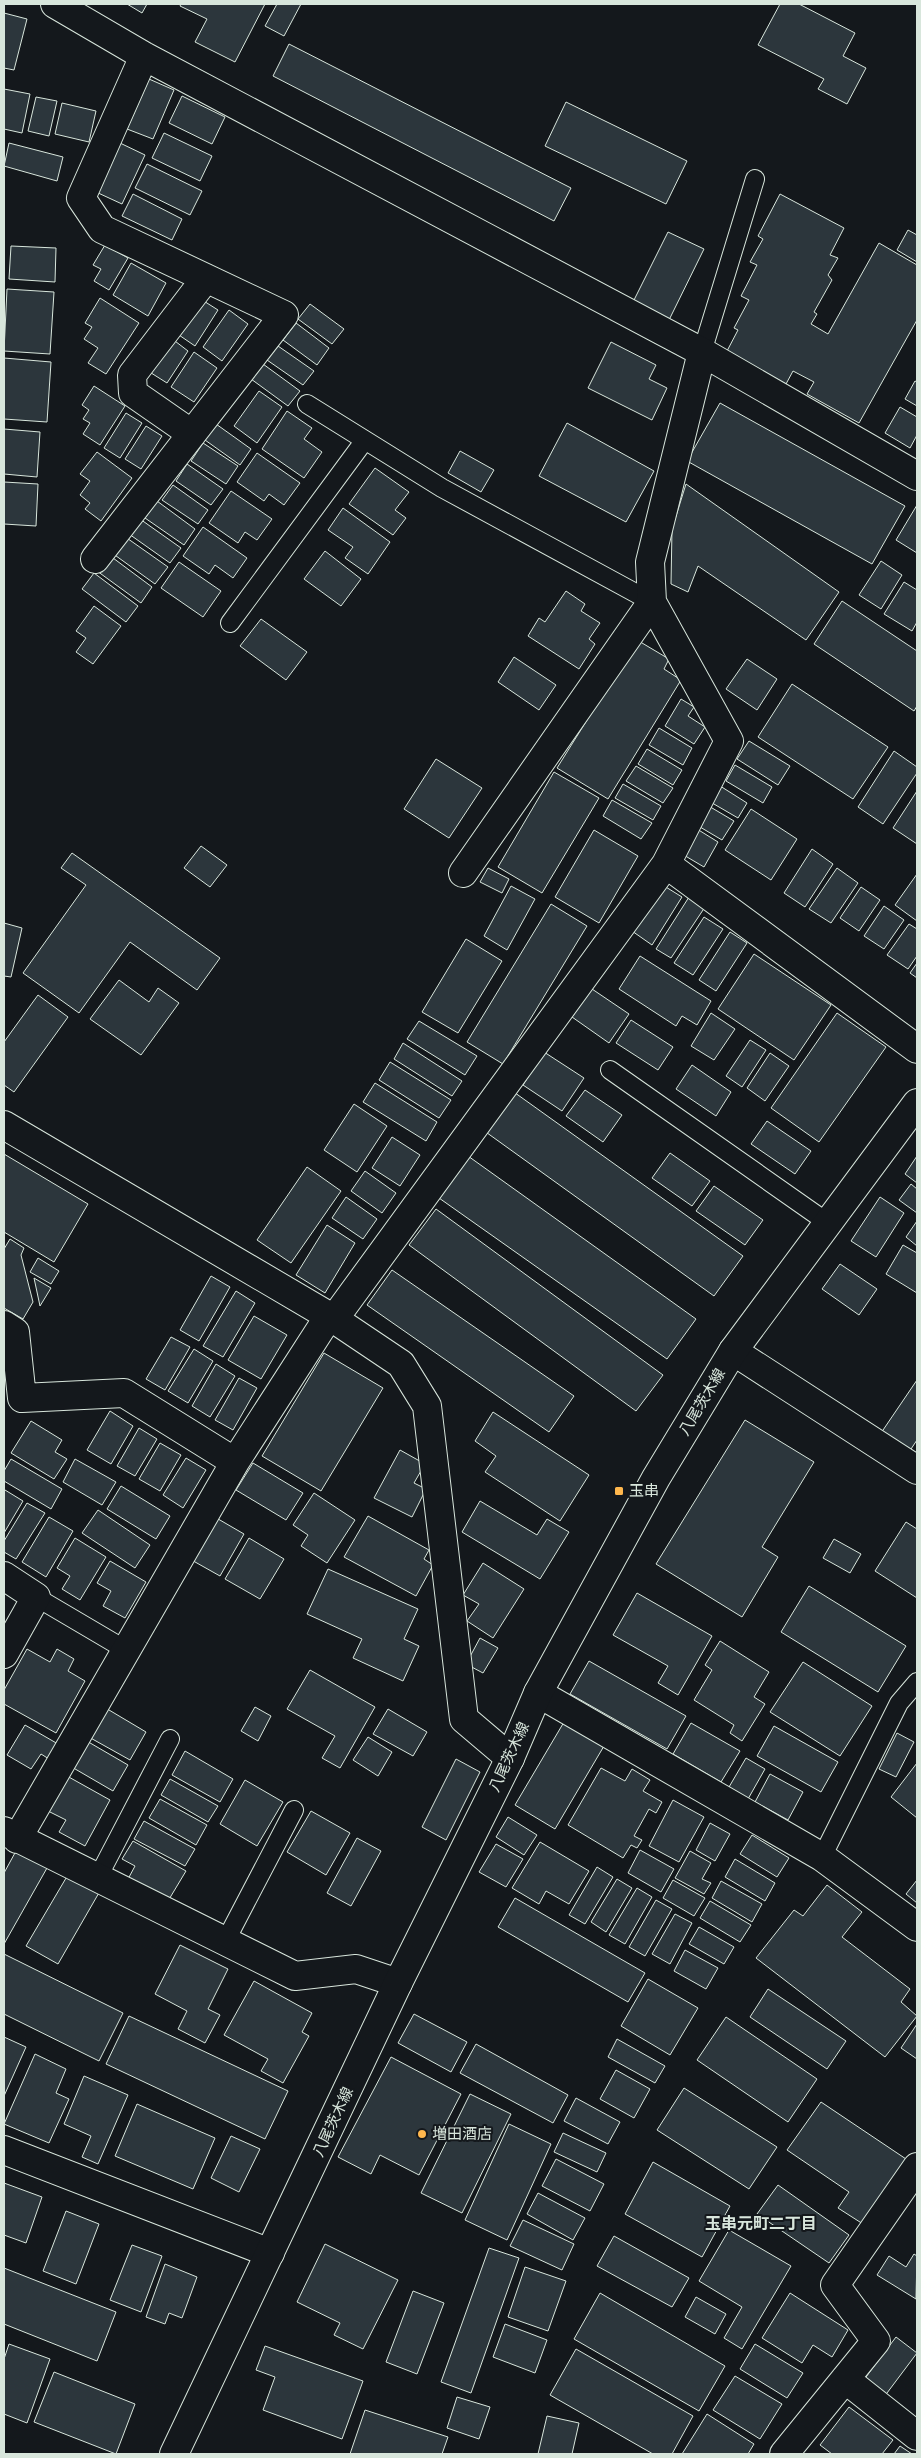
<svg xmlns="http://www.w3.org/2000/svg" width="921" height="2458" font-family="'Golos Text','Noto Sans JP',sans-serif">
	<rect width="100%" height="100%" fill="#14181c"/>
	<path fill="#2c363c" stroke="#d8e6dc" d="M127,4H147L142,13Z
		M181,4H265L235,62L195,42L207,19L180,6Z
		M277,4H301L284,36L265,26Z
		M780,4H799L855,33L843,56L866,68L847,104L818,89L824,79L758,45Z
		M4,13L27,19L14,70L4,68Z
		M289,44L571,188L554,221L273,76Z
		M149,79L174,90L153,139L127,129Z
		M4,89L30,94L22,133L4,129Z
		M182,96L225,117L212,144L169,123Z
		M36,97L57,101L49,136L28,131Z
		M566,102L687,161L666,204L545,146Z
		M62,103L96,111L89,142L55,134Z
		M164,133L212,156L200,181L152,158Z
		M9,143L63,157L57,181L4,166Z
		M120,143L145,155L122,204L96,192Z
		M147,164L202,191L190,215L135,188Z
		M133,194L182,219L172,240L122,216Z
		M780,194L844,228L830,255L838,258L828,275L832,280L814,312L817,314L811,324L828,334L879,243L917,265V320L859,423L807,394L814,382L793,371L786,384L727,351L738,330L734,328L749,300L741,296L757,265L750,262L763,239L758,236Z
		M908,230L917,235V262L897,250Z
		M668,232L704,249L669,320L633,302Z
		M105,245L128,258L109,290L94,281L101,269L93,265Z
		M11,246L56,248L55,282L9,279Z
		M131,263L166,283L148,316L113,295Z
		M7,289L54,292L50,354L4,351Z
		M100,298L139,323L106,374L88,363L98,348L84,339L92,327L85,323Z
		M199,298L218,310L195,346L176,333Z
		M310,304L344,329L332,344L298,319Z
		M229,310L248,324L222,361L203,347Z
		M296,323L329,348L317,365L283,340Z
		M171,338L188,351L167,383L148,371Z
		M611,342L656,365L649,379L667,388L652,420L588,388Z
		M278,346L314,371L303,385L267,360Z
		M194,352L217,368L194,402L171,387Z
		M4,358L51,362L47,422L4,419Z
		M263,364L300,391L288,406L251,379Z
		M915,381L917,382V406L905,399Z
		M94,386L125,406L100,445L83,434L90,423L83,419L89,410L82,405Z
		M259,391L282,407L257,443L234,426Z
		M720,403L905,506L872,564L687,461Z
		M900,407L917,417V435L910,448L885,433Z
		M287,411L312,428L304,439L322,452L304,478L262,449Z
		M126,413L142,423L120,458L104,448Z
		M567,423L654,471L626,522L539,476Z
		M216,424L251,449L240,465L205,440Z
		M146,426L162,436L141,469L125,459Z
		M4,429L40,432L37,477L4,474Z
		M203,443L238,466L226,484L191,461Z
		M460,451L494,470L481,492L448,473Z
		M97,452L132,478L101,521L85,509L90,503L80,495L90,481L80,474Z
		M257,453L300,483L284,505L269,494L264,501L237,482Z
		M187,464L223,489L211,505L176,481Z
		M375,468L409,492L395,510L406,518L393,535L349,504Z
		M4,482L38,484L36,526L4,524Z
		M686,484L839,592L806,640L698,566L688,592L671,584L672,529Z
		M173,485L208,510L198,524L162,500Z
		M231,491L272,519L257,540L245,532L238,543L209,523Z
		M157,501L195,529L184,545L145,518Z
		M917,505V553L896,540Z
		M343,508L390,542L368,574L345,558L353,547L328,530Z
		M140,519L181,548L170,563L129,534Z
		M203,527L247,558L233,578L215,565L209,574L183,556Z
		M124,536L168,567L155,584L112,553Z
		M325,551L361,579L341,606L304,579Z
		M109,555L152,587L141,603L97,571Z
		M881,561L902,575L881,609L859,595Z
		M179,562L221,591L203,617L161,588Z
		M94,573L138,606L126,622L82,589Z
		M904,582L917,590V622L912,631L884,614Z
		M566,591L585,604L581,611L600,623L589,639L595,644L579,669L528,636L539,618L545,622Z
		M842,601L917,651V706L914,711L814,644Z
		M94,606L121,626L93,664L76,652L86,638L76,631Z
		M261,619L307,652L286,680L240,646Z
		M637,640L669,659L664,669L681,680L608,799L557,768Z
		M514,657L556,685L539,710L498,682Z
		M747,659L777,679L757,710L726,689Z
		M792,684L888,747L853,799L758,737Z
		M681,699L694,707L688,716L705,727L694,744L665,726Z
		M659,728L692,748L683,765L649,745Z
		M749,741L790,766L778,785L737,759Z
		M647,749L682,770L673,785L638,764Z
		M894,751L917,767V773L883,824L858,807Z
		M436,759L482,788L449,838L404,809Z
		M735,765L772,787L763,803L726,781Z
		M636,766L673,788L663,803L626,781Z
		M554,772L599,798L542,893L498,867Z
		M623,784L661,806L653,820L615,798Z
		M717,784L747,803L738,818L707,800Z
		M917,791V844L893,828Z
		M612,800L652,823L641,839L603,816Z
		M707,805L734,821L722,840L695,824Z
		M751,809L797,839L771,880L725,850Z
		M697,829L718,842L704,867L682,854Z
		M594,830L638,856L599,923L555,897Z
		M201,846L227,865L210,887L184,868Z
		M812,849L833,864L805,907L784,893Z
		M72,853L220,958L197,990L130,942L79,1013L23,973L86,885L61,868Z
		M488,868L509,879L502,893L480,882Z
		M837,868L858,883L831,923L809,909Z
		M917,874V921L895,905Z
		M661,884L682,897L652,945L632,931Z
		M511,886L535,899L507,950L484,936Z
		M861,887L880,900L859,931L840,918Z
		M689,897L705,907L671,958L656,949Z
		M551,904L587,926L503,1064L467,1042Z
		M884,906L904,920L884,949L864,936Z
		M704,917L723,929L693,975L674,963Z
		M4,923L22,928L11,977L4,976Z
		M909,924L917,929V956L908,969L887,955Z
		M730,932L747,943L716,991L699,980Z
		M466,939L502,961L458,1033L422,1012Z
		M754,954L831,1005L794,1060L718,1009Z
		M640,956L711,1001L697,1025L682,1016L676,1026L619,989Z
		M917,963V978L910,973Z
		M119,980L149,1002L158,988L179,1003L141,1055L90,1019Z
		M592,989L629,1014L609,1043L572,1017Z
		M38,995L68,1017L14,1092L4,1085V1042Z
		M711,1013L735,1029L714,1060L691,1046Z
		M837,1013L886,1047L819,1142L771,1108Z
		M631,1020L673,1047L658,1070L616,1043Z
		M419,1021L477,1056L465,1075L407,1039Z
		M750,1040L766,1050L742,1087L726,1076Z
		M403,1043L462,1081L452,1096L394,1059Z
		M544,1052L584,1078L562,1111L523,1085Z
		M770,1053L789,1066L765,1101L747,1088Z
		M390,1062L451,1100L439,1118L379,1080Z
		M692,1065L731,1092L716,1116L676,1089Z
		M375,1083L437,1122L426,1141L363,1102Z
		M511,1090L743,1256L714,1296L483,1130Z
		M585,1090L622,1115L603,1142L566,1116Z
		M354,1104L387,1126L357,1172L324,1150Z
		M767,1121L811,1151L795,1174L751,1144Z
		M392,1137L420,1155L400,1186L372,1168Z
		M670,1153L710,1181L692,1206L652,1178Z
		M4,1154L88,1204L54,1262L4,1232Z
		M468,1156L696,1319L667,1359L439,1198Z
		M917,1156V1183L905,1174Z
		M307,1167L341,1191L291,1263L257,1240Z
		M365,1171L396,1193L382,1213L351,1191Z
		M911,1184L917,1189V1213L899,1200Z
		M714,1186L763,1220L745,1245L696,1211Z
		M346,1197L377,1219L363,1239L332,1218Z
		M880,1197L904,1213L876,1257L851,1241Z
		M436,1209L663,1375L636,1411L409,1245Z
		M917,1221V1246L906,1237Z
		M327,1225L355,1243L325,1293L296,1275Z
		M10,1239L24,1248L21,1255L33,1302L23,1319L4,1308V1249Z
		M903,1245L917,1253V1293L886,1274Z
		M38,1258L59,1271L51,1284L30,1272Z
		M840,1264L877,1289L859,1315L822,1289Z
		M392,1270L574,1396L549,1432L367,1305Z
		M211,1276L230,1287L199,1341L180,1330Z
		M34,1278L51,1288L40,1306Z
		M236,1291L255,1303L223,1357L203,1346Z
		M254,1316L287,1335L261,1379L228,1360Z
		M171,1337L190,1347L165,1390L146,1379Z
		M194,1349L213,1361L188,1403L168,1391Z
		M324,1353L383,1388L321,1491L262,1456Z
		M216,1364L235,1376L210,1417L192,1406Z
		M239,1378L257,1388L233,1430L215,1420Z
		M917,1380V1440L909,1452L881,1433Z
		M110,1411L133,1426L111,1464L87,1450Z
		M493,1412L589,1475L560,1521L485,1472L496,1456L475,1441Z
		M745,1420L814,1462L762,1547L778,1557L742,1617L656,1564Z
		M31,1421L62,1440L55,1452L67,1459L54,1479L11,1453Z
		M139,1428L157,1439L135,1476L117,1466Z
		M160,1443L181,1455L160,1491L139,1479Z
		M400,1450L425,1464L414,1483L426,1489L412,1517L374,1498Z
		M186,1458L206,1470L183,1508L163,1495Z
		M11,1459L62,1489L51,1509L4,1481V1471Z
		M75,1459L116,1482L102,1505L63,1482Z
		M253,1463L303,1493L286,1520L236,1490Z
		M121,1486L170,1516L156,1539L107,1509Z
		M5,1490L23,1501L4,1533V1492Z
		M314,1493L355,1520L327,1563L301,1546L308,1535L293,1525Z
		M480,1501L537,1535L547,1519L569,1532L540,1579L462,1532Z
		M27,1503L45,1513L16,1559L4,1552V1541Z
		M98,1510L150,1545L135,1568L82,1533Z
		M213,1516L244,1534L220,1576L188,1558Z
		M368,1516L429,1550L424,1559L433,1565L416,1596L344,1557Z
		M49,1517L73,1531L46,1577L22,1562Z
		M906,1522L917,1529V1598L875,1571Z
		M75,1538L106,1557L80,1600L62,1589L70,1576L57,1568Z
		M249,1538L284,1559L260,1599L225,1579Z
		M834,1539L861,1554L850,1573L823,1558Z
		M110,1561L146,1582L125,1618L103,1606L111,1591L97,1583Z
		M483,1563L524,1589L493,1638L467,1621L479,1604L463,1595Z
		M328,1569L418,1609L404,1639L419,1646L403,1681L353,1658L362,1639L307,1614Z
		M809,1586L906,1646L878,1692L781,1632Z
		M637,1593L712,1636L678,1695L658,1683L668,1666L613,1635Z
		M480,1638L498,1648L483,1673L466,1664Z
		M720,1641L769,1672L754,1697L765,1704L742,1741L730,1733L734,1725L694,1700L712,1670L705,1665Z
		M27,1649L50,1662L57,1649L74,1659L68,1671L85,1681L56,1733L4,1704V1690Z
		M589,1661L686,1716L667,1749L570,1694Z
		M803,1662L872,1706L840,1756L770,1712Z
		M310,1670L375,1707L340,1768L322,1758L335,1736L287,1709Z
		M104,1707L146,1732L130,1760L87,1736Z
		M255,1707L271,1716L258,1741L241,1731Z
		M388,1709L427,1732L413,1756L373,1734Z
		M564,1722L604,1746L555,1829L515,1805Z
		M691,1723L740,1751L721,1782L673,1754Z
		M25,1725L58,1744L49,1759L41,1754L31,1769L7,1755Z
		M774,1726L838,1762L821,1792L757,1756Z
		M897,1733L914,1742L896,1777L879,1769Z
		M368,1737L392,1752L378,1776L353,1760Z
		M85,1740L128,1765L113,1791L70,1766Z
		M185,1751L233,1779L220,1802L172,1775Z
		M746,1758L765,1769L748,1799L729,1787Z
		M456,1759L480,1772L446,1840L422,1827Z
		M917,1763V1818L891,1797Z
		M601,1768L625,1781L632,1769L650,1780L643,1791L662,1802L656,1813L649,1809L634,1836L642,1840L637,1848L631,1845L623,1858L568,1825Z
		M770,1774L803,1792L788,1820L755,1802Z
		M67,1776L110,1800L85,1846L59,1832L66,1820L48,1811Z
		M170,1779L218,1806L208,1822L161,1795Z
		M245,1780L283,1802L257,1846L220,1824Z
		M160,1799L207,1825L196,1845L149,1818Z
		M673,1800L704,1817L679,1862L649,1846Z
		M311,1811L350,1833L326,1875L287,1852Z
		M508,1817L537,1835L524,1855L496,1837Z
		M144,1821L195,1849L185,1866L134,1839Z
		M710,1823L730,1834L715,1861L696,1850Z
		M752,1835L789,1858L777,1877L740,1854Z
		M357,1838L381,1851L351,1906L327,1893Z
		M133,1841L186,1871L168,1901L128,1879L135,1866L122,1859Z
		M540,1842L589,1871L569,1904L546,1891L539,1904L512,1888Z
		M496,1844L523,1859L506,1887L479,1872Z
		M640,1850L674,1869L661,1892L628,1873Z
		M16,1851L47,1868L4,1944V1873Z
		M690,1851L711,1863L702,1879L711,1883L704,1894L675,1878Z
		M735,1859L775,1883L765,1901L725,1877Z
		M597,1867L613,1877L585,1924L569,1915Z
		M69,1873L100,1891L58,1964L26,1946Z
		M617,1879L632,1888L606,1932L591,1922Z
		M673,1880L705,1898L694,1916L663,1898Z
		M917,1880V1903L906,1894Z
		M721,1881L762,1904L752,1922L712,1898Z
		M827,1885L862,1912L842,1937L910,1989L901,2002L917,2016L885,2057L756,1958L794,1910L803,1916Z
		M637,1888L652,1897L625,1944L609,1935Z
		M515,1898L645,1973L628,2002L498,1927Z
		M656,1900L672,1909L645,1956L629,1947Z
		M710,1901L751,1925L740,1942L700,1918Z
		M675,1914L692,1923L670,1964L652,1954Z
		M699,1927L734,1947L724,1964L689,1944Z
		M180,1945L228,1969L208,2009L220,2015L205,2043L178,2029L187,2011L155,1994Z
		M685,1950L718,1968L706,1989L674,1971Z
		M4,1954L123,2013L99,2061L4,2014Z
		M648,1979L698,2008L670,2055L621,2026Z
		M254,1981L312,2013L302,2032L309,2036L283,2083L261,2071L268,2059L224,2035Z
		M768,1989L846,2041L827,2069L750,2017Z
		M414,2014L467,2042L451,2072L398,2043Z
		M129,2016L288,2091L265,2139L106,2064Z
		M726,2017L817,2079L788,2122L697,2060Z
		M917,2024V2059L901,2048Z
		M4,2037L26,2047L4,2096Z
		M617,2039L665,2066L655,2083L608,2057Z
		M476,2044L568,2095L553,2123L460,2073Z
		M35,2054L66,2069L56,2093L69,2099L49,2143L4,2124Z
		M391,2057L461,2094L419,2175L380,2155L371,2174L338,2157Z
		M616,2070L650,2089L634,2118L600,2099Z
		M84,2076L128,2095L98,2164L82,2157L91,2136L64,2124Z
		M684,2088L777,2147L749,2189L657,2130Z
		M470,2094L511,2114L462,2213L421,2193Z
		M576,2098L620,2122L608,2144L564,2121Z
		M821,2102L906,2159L863,2224L838,2208L849,2192L787,2150Z
		M137,2104L215,2138L193,2189L115,2156Z
		M509,2124L551,2144L507,2240L465,2220Z
		M563,2133L606,2153L597,2172L554,2152Z
		M231,2136L260,2149L239,2192L211,2178Z
		M556,2159L604,2184L590,2211L542,2186Z
		M653,2162L730,2206L702,2257L625,2214Z
		M4,2183L42,2197L26,2243L4,2235Z
		M778,2185L849,2235L829,2263L757,2214Z
		M538,2193L585,2218L573,2240L527,2214Z
		M66,2211L99,2224L76,2284L43,2271Z
		M523,2220L574,2244L562,2270L510,2246Z
		M729,2230L791,2266L742,2349L724,2338L742,2307L699,2281Z
		M614,2236L689,2278L672,2307L597,2266Z
		M325,2244L398,2280L363,2349L334,2335L340,2323L297,2302Z
		M132,2245L162,2256L141,2312L110,2300Z
		M489,2248L519,2258L471,2393L441,2382Z
		M914,2254L917,2256L916,2299L877,2275L889,2256L906,2267Z
		M165,2264L197,2277L182,2318L169,2313L165,2324L146,2317Z
		M525,2267L566,2281L548,2331L508,2317Z
		M4,2268L116,2312L97,2361L4,2324Z
		M413,2291L444,2303L417,2374L386,2362Z
		M600,2293L725,2366L699,2411L574,2339Z
		M790,2293L848,2330L832,2357L813,2345L802,2363L762,2338Z
		M696,2297L726,2314L715,2334L685,2317Z
		M505,2324L547,2340L535,2373L493,2357Z
		M896,2337L917,2353L884,2397L863,2381Z
		M9,2344L50,2359L27,2423L4,2414V2359Z
		M755,2344L803,2373L787,2398L740,2369Z
		M265,2346L363,2381L342,2439L263,2410L275,2377L256,2370Z
		M576,2349L693,2416L672,2454H653L550,2395Z
		M54,2372L135,2404L116,2454L34,2422Z
		M735,2376L782,2404L760,2439L713,2410Z
		M457,2397L490,2407L479,2439L447,2428Z
		M849,2407L893,2440L882,2454H832L820,2445Z
		M365,2410L448,2437L442,2454H350Z
		M707,2414L754,2444L748,2454H682Z
		M547,2416L579,2423L572,2454H538Z
		M900,2446L912,2454H894Z"/>
	<g fill="none" stroke-linecap="round" stroke-linejoin="round">
		<g stroke="#d8e6dc" stroke-width="20">
			<path id="lane" d="M702,352L755,179
				M307,404L442,488L652,602
				M230,623L365,440
				M610,1070L828,1223
				M36,1597L126,1650
				M822,1857L899,1703L917,1682
				M97,1879L170,1739
				M225,1942L294,1810"/>
		</g>
		<g stroke="#d8e6dc" stroke-width="30">
			<path id="street" d="M55,4L144,56L702,352L917,476
				M702,352L650,562L652,602L729,741L666,864L917,1049
				M192,434L133,393L132,375L206,278
				M95,559L284,315L102,229L81,198L144,56
				M463,873L652,602
				M4,1125L334,1319L401,1364L427,1406L464,1719L510,1758
				M334,1319L666,864
				M4,1325L15,1332L22,1398L124,1393L235,1462
				M733,1351L917,1470
				M4,1576L36,1597L4,1654
				M538,1693L822,1857L917,1927
				M4,1831L295,1976L356,1969L398,1983
				M17,1839L235,1462L329,1316
				M4,2150L270,2253
				M845,2379L917,2436
				M784,2454L876,2341L835,2285L917,2167"/>
		</g>
		<g stroke="#d8e6dc" stroke-width="30">
			<path id="primary" d="M174,2454L398,1983L510,1758L538,1693L656,1478L733,1351L917,1103"/>
		</g>
		<use href="#lane" stroke="#14181c" stroke-width="18"/>
		<use href="#street" stroke="#14181c" stroke-width="28"/>
		<use href="#primary" stroke="#14181c" stroke-width="28"/>
	</g>
	<g fill="#ffb74d" stroke="#14181c" stroke-width="2">
		<rect x="614" y="1486" width="10" height="10" rx="2.5"/>
		<circle cx="422" cy="2134" r="5"/>
	</g>
	<g text-anchor="middle" stroke-width="4" stroke-linejoin="round" paint-order="stroke">
		<g font-size="15" fill="#d8e6dc" stroke="#14181c">
			<text transform="translate(702 1402) rotate(-59)" y="5">八尾茨木線</text>
			<text transform="translate(509 1757) rotate(-65)" y="5">八尾茨木線</text>
			<text transform="translate(333 2122) rotate(-65)" y="5">八尾茨木線</text>
		</g>
		<g font-size="15" fill="#d8e6dc" stroke="#14181c" text-anchor="start">
			<text x="629" y="1496">玉串</text>
			<text x="432" y="2139">増田酒店</text>
		</g>
		<g font-size="16" font-weight="bold" fill="#d8e6dc" stroke="#14181c">
			<text x="761" y="2229">玉串元町二丁目</text>
		</g>
	</g>
	<rect width="921" height="2458" fill="none" stroke="#d8e6dc" stroke-width="10"/>
</svg>
